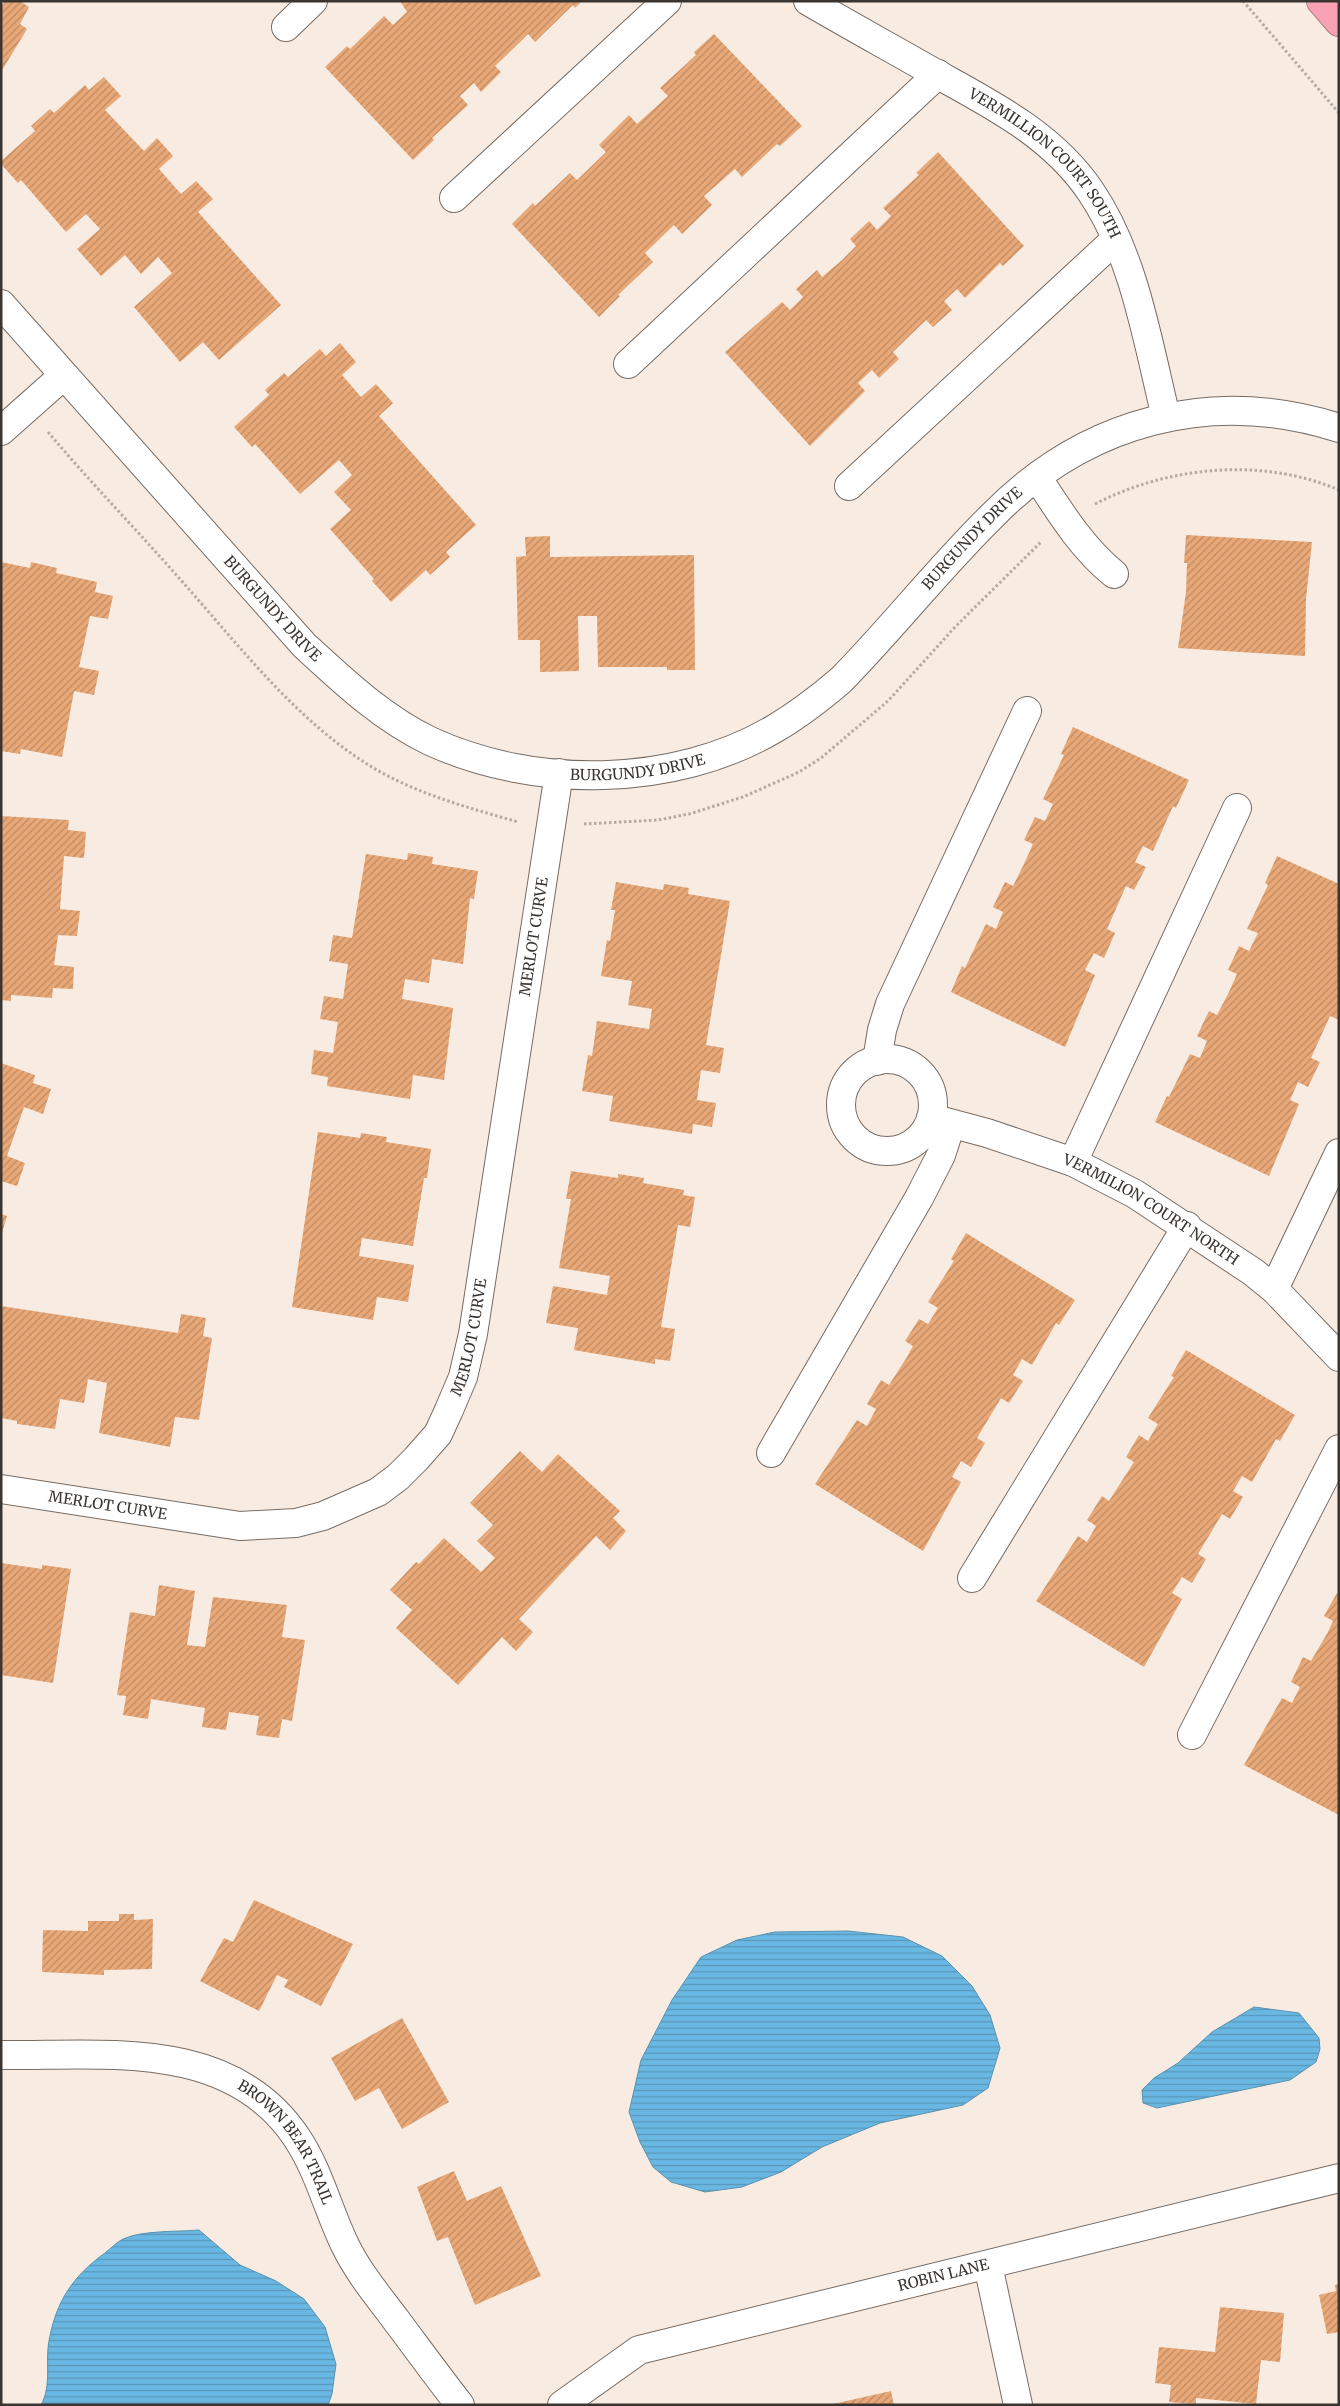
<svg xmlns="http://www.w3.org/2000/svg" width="1340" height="2406" font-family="Merriweather,serif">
	<defs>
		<pattern id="water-rules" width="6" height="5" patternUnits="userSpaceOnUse" patternTransform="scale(1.25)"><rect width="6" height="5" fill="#69b8e3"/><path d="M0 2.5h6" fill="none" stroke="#5796b9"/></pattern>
		<pattern id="building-hatch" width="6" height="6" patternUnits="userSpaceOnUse" patternTransform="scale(1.25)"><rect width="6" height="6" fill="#e9a877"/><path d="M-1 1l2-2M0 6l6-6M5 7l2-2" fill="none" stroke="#be8a62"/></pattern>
	</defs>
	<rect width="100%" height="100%" fill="#f8ece2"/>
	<path fill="url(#water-rules)" stroke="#5b91ae" d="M848,1931L903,1937L942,1956L972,1986L990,2015L1000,2048L988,2088L963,2105L880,2123L822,2147L781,2172L742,2187L705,2192L671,2182L653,2167L640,2142L629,2112L641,2060L672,2000L701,1957L737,1940L775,1932Z
		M1254,2007L1299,2013L1319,2038L1320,2049L1316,2062L1290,2080L1157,2108L1143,2103L1142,2090L1154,2078L1178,2063L1212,2032Z
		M199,2230L240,2265L276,2281L304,2299L325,2327L336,2364L332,2394L328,2405H41C52,2385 45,2362 49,2341C56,2301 73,2276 105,2253C110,2249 117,2242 123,2239C143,2230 177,2232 199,2230Z"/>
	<path fill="url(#building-hatch)" d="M5,1H20L29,7L20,24L27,29L1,72V8Z
		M400,1H582L575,8L573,5L535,42L528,34L518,44L495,66L501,72L481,92L474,83L460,96L468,105L432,138L434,140L413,160L325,67L347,46L350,49L384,16L393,25L407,12Z
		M714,34L802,126L780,146L777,144L742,177L735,169L704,196L712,205L682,234L674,225L645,253L653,262L618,295L620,296L599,317L512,224L533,203L535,206L570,173L577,180L606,152L599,145L629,115L637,124L668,96L660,88L696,55L694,52Z
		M104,77L121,96L105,110L144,151L157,138L173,156L159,169L181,194L196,181L213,199L198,212L281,305L219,360L203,342L180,362L134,307L172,273L158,257L141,274L125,255L101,276L77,249L100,229L86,214L66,232L21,180L18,183L1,164V161L35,131L31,126L50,109L54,113L85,85L89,90Z
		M938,152L1024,246L1003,266L1000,263L965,298L957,289L944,301L952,310L933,327L926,320L893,352L899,359L879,378L872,370L858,383L865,391L810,446L725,352L782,302L790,310L803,297L796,289L817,270L822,277L841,261L856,246L850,239L869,221L877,230L891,216L883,208L919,175L916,173Z
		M340,343L356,362L342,375L361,397L376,384L393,403L379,416L476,525L446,552L450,557L430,575L426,570L391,602L372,581L374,579L330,529L351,510L334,492L352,475L339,460L300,494L255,444L252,447L234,427L269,395L265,390L284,373L288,377L320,349L326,356Z
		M1186,535L1312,542L1306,599L1305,656L1178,648L1186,592L1187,563H1184Z
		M550,536V557L694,555L695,670H667V667H598L597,616H578L579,671L540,672V640H518L516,557L526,556L525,537Z
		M1,562L30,568L31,562L57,568L56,573L97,582L95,592L113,596L108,619L90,616L79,667L99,671L94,695L74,691L62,757L21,749L20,754L1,751Z
		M1073,727L1189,780L1176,808L1173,806L1153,851L1143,846L1135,862L1146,867L1134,890L1126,886L1107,929L1115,933L1104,958L1094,953L1085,970L1095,975L1065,1047L951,992L962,966L965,968L986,924L996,929L1003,912L993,907L1005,882L1013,886L1024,864L1033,844L1024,840L1035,817L1045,821L1053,804L1043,799L1064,755L1061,754Z
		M1,816L69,820L68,830L86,832L84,858L64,856L60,909L80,911L77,936L58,935L54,965L74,967L73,989L53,988L52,998L11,995V1001L1,1000Z
		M408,853L433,857L432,864L478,871L474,899L470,898L463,964L432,959L429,983L405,979L402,999L453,1008L444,1080L413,1075L410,1099L327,1086L328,1077L311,1074L314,1050L333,1053L338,1022L320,1019L324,996L343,999L348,964L329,961L333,935L352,938L366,854L407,860Z
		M1277,856L1339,884V1020L1330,1016L1311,1058L1320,1062L1308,1087L1298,1082L1290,1100L1299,1104L1269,1176L1155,1122L1167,1096L1169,1097L1190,1054L1200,1058L1207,1041L1197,1036L1209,1011L1217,1015L1228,994L1237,974L1228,970L1239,946L1249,951L1258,933L1247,929L1268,885L1265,883Z
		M616,882L663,890L664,884L689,888L688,894L730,901L706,1045L724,1048L720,1073L701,1070L697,1100L716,1103L712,1127L693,1124L692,1134L609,1121L613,1096L582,1091L588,1055L592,1056L597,1021L649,1029L652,1009L628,1005L632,981L601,976L607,940L610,941L615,910H611Z
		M1,1063L35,1075L33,1083L51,1089L43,1114L24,1107L7,1156L25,1163L17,1186L1,1181Z
		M318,1132L360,1138L361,1133L387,1137L386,1142L431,1149L427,1178H424L413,1246L362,1238L359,1256L414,1265L408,1302L377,1297L373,1320L292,1307Z
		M571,1171L618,1178V1174L644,1178L643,1183L684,1190L683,1195L695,1197L690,1227L678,1225L661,1327L675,1329L670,1361L655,1359V1364L574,1350L578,1328L546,1323L553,1286L607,1295L610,1276L559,1268L571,1199H566Z
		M1,1214L7,1216L2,1233H1Z
		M966,1233L1075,1300L1059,1325L1056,1323L1032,1365L1022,1359L1013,1375L1023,1381L1009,1403L1001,1398L977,1438L985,1443L971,1467L961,1461L952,1477L961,1482L923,1551L815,1484L857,1420L867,1426L876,1409L867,1404L881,1380L889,1385L907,1357L913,1346L905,1341L919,1319L928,1324L938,1308L928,1302L954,1261L951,1259Z
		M1,1306L178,1333L181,1314L206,1318L203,1336L212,1338L199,1420L175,1417L170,1447L99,1433L107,1383L88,1379L84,1403L60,1399L55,1429L17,1424V1421L1,1418Z
		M1186,1350L1295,1415L1280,1441L1276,1439L1252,1482L1242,1476L1233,1491L1243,1497L1230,1519L1222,1514L1198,1554L1206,1559L1192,1583L1182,1577L1172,1593L1182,1599L1144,1667L1036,1601L1078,1536L1087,1542L1096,1526L1087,1520L1102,1496L1109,1501L1134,1462L1126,1457L1139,1435L1148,1441L1158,1424L1148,1418L1174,1377L1171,1376Z
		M520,1451L542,1472L558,1454L620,1511L613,1518L626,1531L610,1550L596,1536L519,1619L533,1632L516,1651L502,1637L458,1685L396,1628L412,1610L390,1590L416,1562L419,1564L444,1538L481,1572L495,1558L477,1541L493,1525L470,1503Z
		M1,1563L42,1569V1565L71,1569L53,1683L1,1675Z
		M159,1585L195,1591L187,1645L205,1647L213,1597L287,1605L282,1637L305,1640L292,1721L282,1719L279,1738L256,1735L259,1716L229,1712L226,1730L202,1727L205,1708L151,1699L148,1719L123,1715L126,1696L117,1695L130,1612L155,1616Z
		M1337,1593L1339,1594V1815L1244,1765L1282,1698L1292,1703L1300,1687L1291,1682L1303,1657L1311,1661L1328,1632L1333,1621L1324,1616Z
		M254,1900L353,1944L321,2006L284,1987L288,1980L277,1975L259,2011L200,1981L224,1938L233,1942Z
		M119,1914H134V1920L153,1919L152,1969L104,1970V1975L42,1972L43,1930L88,1931V1921H119Z
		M402,2018L449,2102L402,2129L379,2088L355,2101L331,2058Z
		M454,2171L467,2201L501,2186L541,2276L475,2305L448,2237L437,2241L417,2187Z
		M1339,2284V2332L1327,2334L1319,2295L1336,2291L1335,2285Z
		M1220,2307L1284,2313L1280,2362L1261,2360L1256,2404L1196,2398V2404L1169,2402L1171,2385L1155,2383L1159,2347L1215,2352Z
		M891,2391L894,2405H833V2404Z"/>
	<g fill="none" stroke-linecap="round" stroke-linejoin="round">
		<g stroke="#776c64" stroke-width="30">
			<g id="minor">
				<path id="s1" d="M808,1C849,25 891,48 933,72C991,104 1053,135 1091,192C1134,255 1148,343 1166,417"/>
				<path d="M286,27L313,1"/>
				<path d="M454,198L667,1"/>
				<path id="s2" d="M1,304L304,645C343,681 382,718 430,741C534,789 674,788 774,729C798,715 820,698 841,680C893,627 939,568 992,516C1085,421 1211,387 1339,428"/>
				<path d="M628,364L938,74"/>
				<path d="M1,431L63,376"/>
				<path d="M1037,477C1060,512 1081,547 1114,574"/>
				<path d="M849,486L1116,239"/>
				<circle cx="887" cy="1105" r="46"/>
				<path d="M877,1061L882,1030L890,1004L1027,711"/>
				<path id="s3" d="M931,1118L987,1133L1073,1162L1135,1194L1253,1272L1274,1289L1339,1357"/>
				<path d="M1073,1162L1237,808"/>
				<path d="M1274,1289L1339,1153"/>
				<path d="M771,1453L919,1198L941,1155L951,1124"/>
				<path id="s4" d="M1,1489L240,1526L296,1523L323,1516L378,1492L398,1477L416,1459L438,1434L449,1410L463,1377L473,1334L559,773"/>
				<path d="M972,1578L1187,1226"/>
				<path d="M1192,1735L1339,1449"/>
				<path id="s5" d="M1,2055C104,2056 231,2038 297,2138C319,2171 328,2210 345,2245C358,2272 378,2296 396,2320C417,2348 438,2377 460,2405"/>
				<path d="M988,2265L1018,2405"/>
				<path id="s6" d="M562,2405L639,2350L1339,2178"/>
			</g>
		</g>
		<g stroke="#b67b87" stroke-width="30">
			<path id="highway" d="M1321,1L1339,22"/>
		</g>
		<path stroke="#b3aaa2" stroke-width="3" stroke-dasharray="2.5 2.5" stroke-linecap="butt" d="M1243,1L1339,113
			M48,432C90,482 136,529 179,578C237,643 293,717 367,764C413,793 466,807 518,822
			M1095,504C1169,466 1262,457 1339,490
			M584,824L658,820L689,814L743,797L799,772L821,758L888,701L956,626L1041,542"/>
		<use href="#minor" stroke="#fff" stroke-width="28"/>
		<use href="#highway" stroke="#f9a1b5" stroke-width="28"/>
	</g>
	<g text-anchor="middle" stroke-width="4.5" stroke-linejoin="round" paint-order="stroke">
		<g font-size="15" fill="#3a3531" stroke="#fff">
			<text dy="5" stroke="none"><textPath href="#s1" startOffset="291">VERMILLION COURT SOUTH</textPath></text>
			<text dy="5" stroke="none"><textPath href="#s2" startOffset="1248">BURGUNDY DRIVE</textPath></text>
			<text dy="5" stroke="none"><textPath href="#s2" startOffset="408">BURGUNDY DRIVE</textPath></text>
			<text dy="5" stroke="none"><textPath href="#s2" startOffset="828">BURGUNDY DRIVE</textPath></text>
			<text dy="5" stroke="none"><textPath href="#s4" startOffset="978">MERLOT CURVE</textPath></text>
			<text dy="5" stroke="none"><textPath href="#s3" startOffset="240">VERMILION COURT NORTH</textPath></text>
			<text dy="5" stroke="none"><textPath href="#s4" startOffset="572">MERLOT CURVE</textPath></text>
			<text dy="5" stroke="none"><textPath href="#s4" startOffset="108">MERLOT CURVE</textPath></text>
			<text dy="5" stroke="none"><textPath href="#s5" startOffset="319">BROWN BEAR TRAIL</textPath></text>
			<text dy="5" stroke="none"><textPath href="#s6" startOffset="408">ROBIN LANE</textPath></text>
		</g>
	</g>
	<rect width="1340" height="2406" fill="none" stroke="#3a3531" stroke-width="5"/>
</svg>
